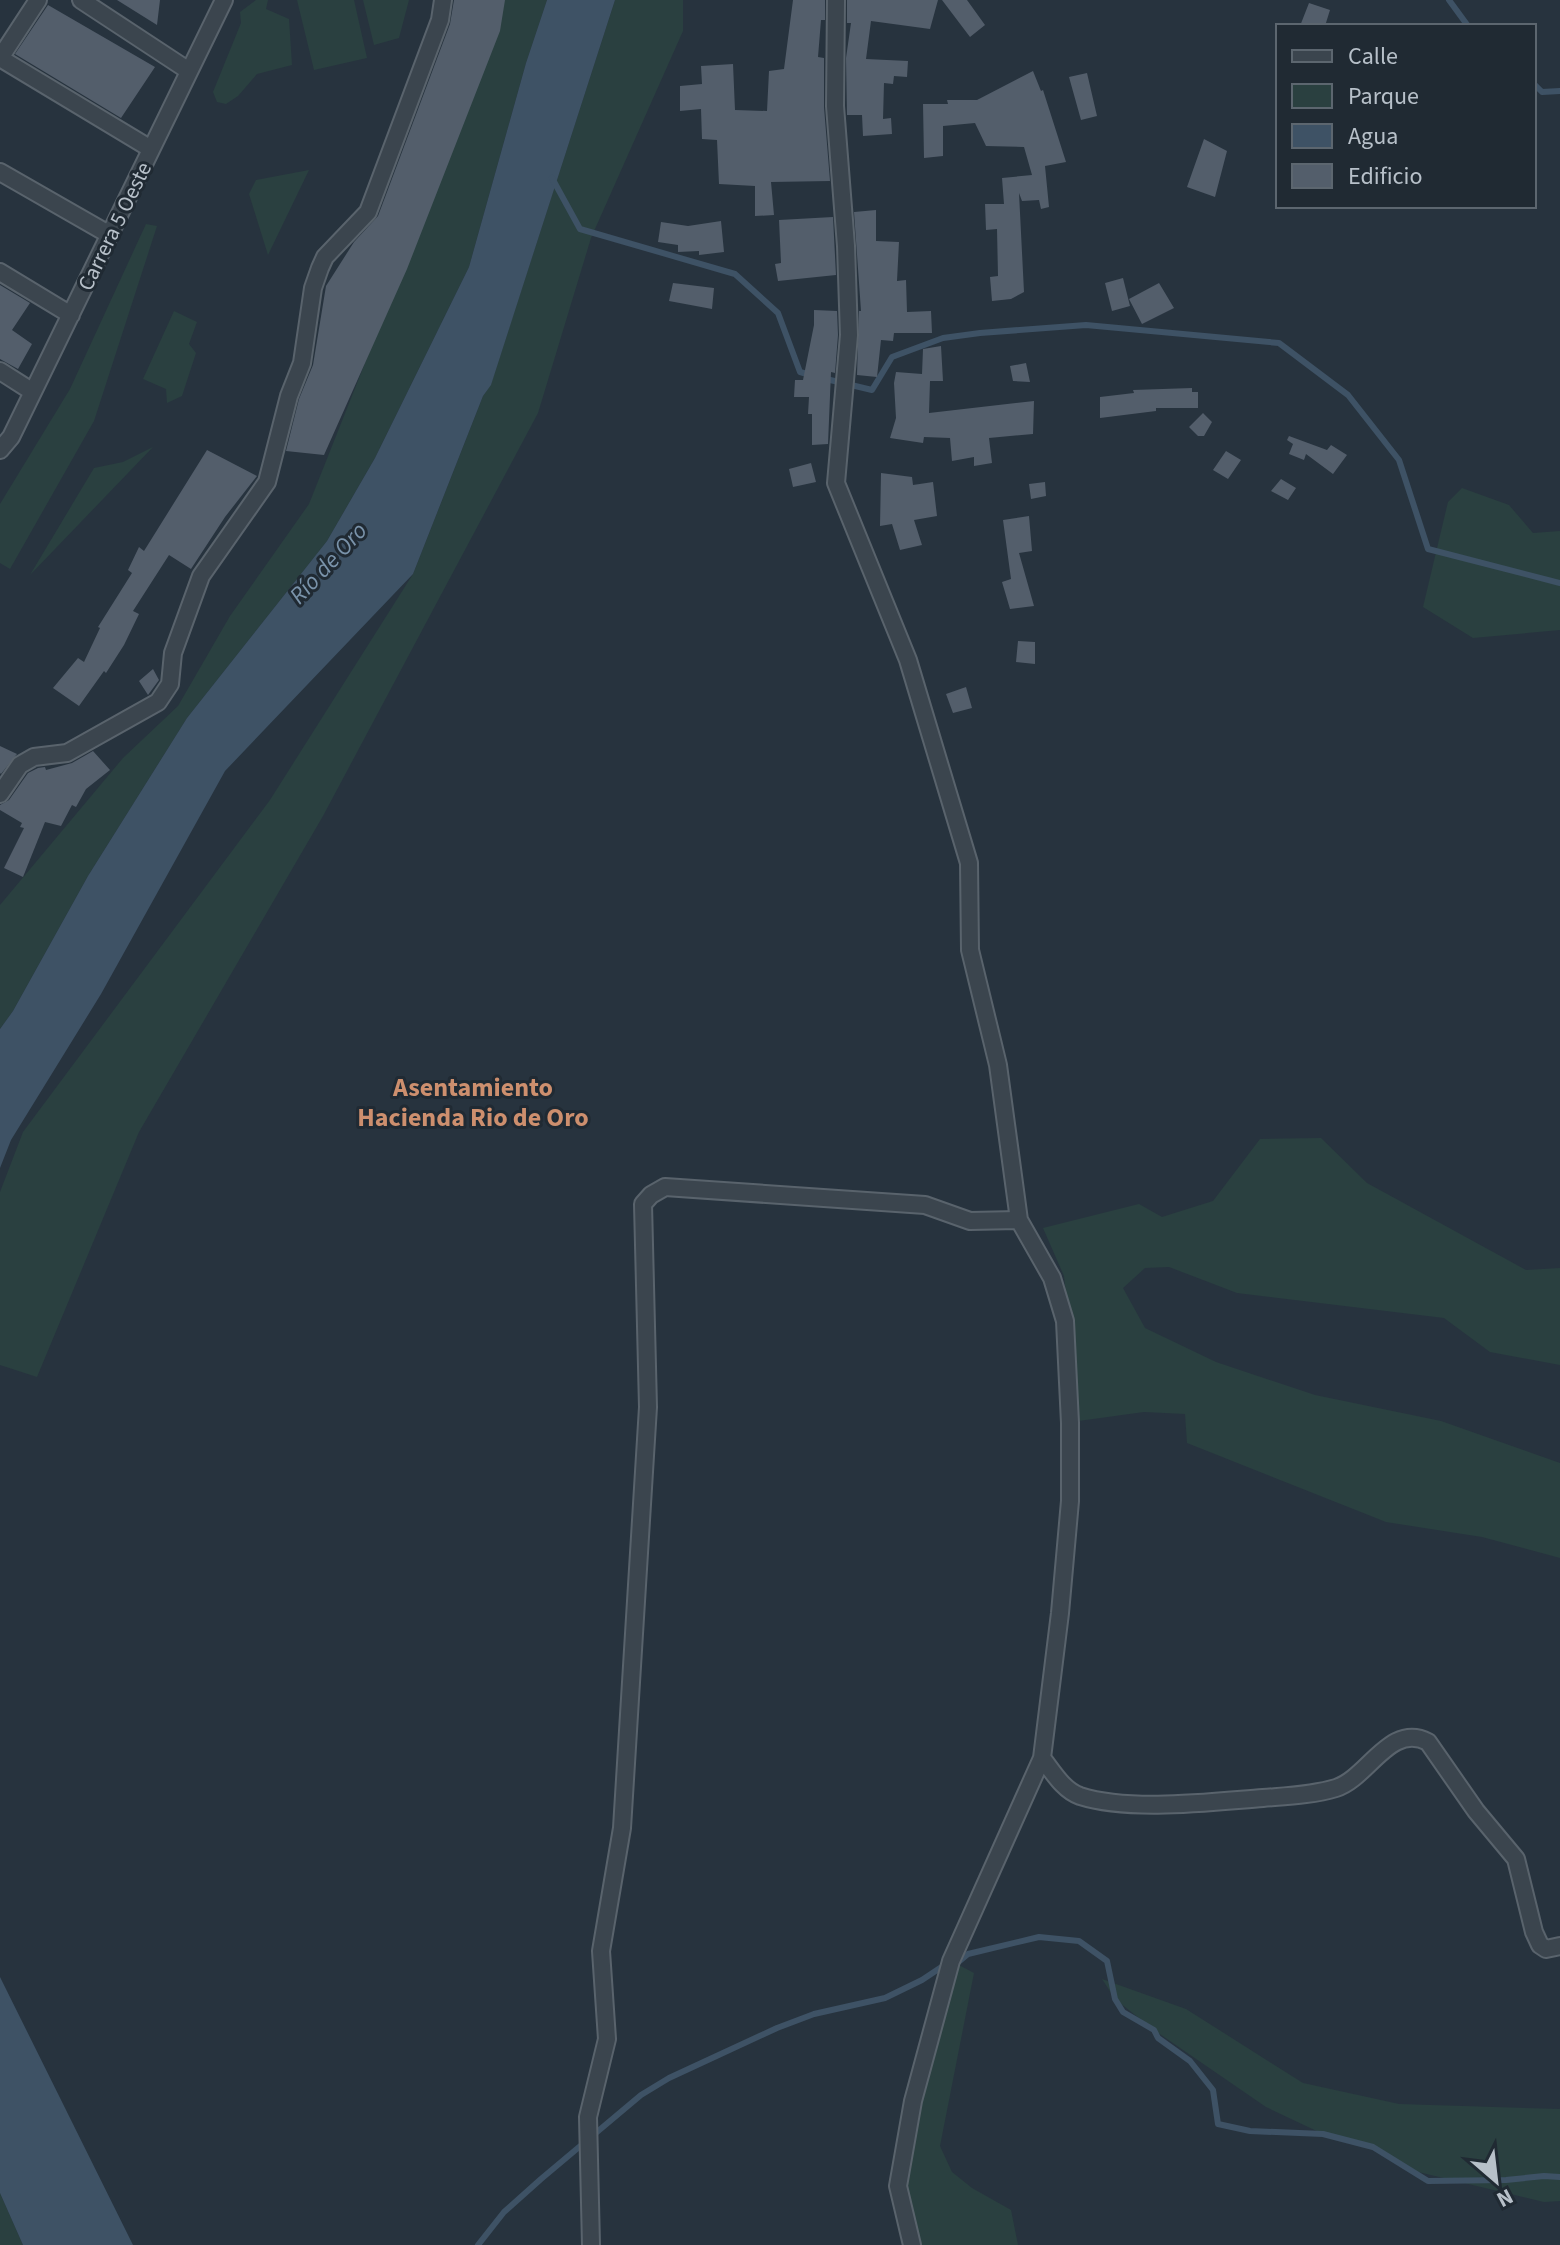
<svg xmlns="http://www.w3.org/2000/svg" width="1560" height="2245" font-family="'Source Sans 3',sans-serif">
	<rect width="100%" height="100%" fill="#27333e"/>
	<path fill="#2a4040" d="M256,0H268L266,9L289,19L292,65L257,74L238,96L226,104L217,102L213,92L241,23L240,12Z
		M297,0H354L367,58L314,70Z
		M363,0H409L399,38L374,45Z
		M492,0H547L526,63L469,267L375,458L327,541L187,718L88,876L13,1011L0,1029V905L123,758L178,706L230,616L309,504L371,348Z
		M615,0H683V31L591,238L538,413L323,816L139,1132L37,1377L0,1365V1192L23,1132L270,800L413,574L483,396L491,384Z
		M309,170L268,255L249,194L256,180Z
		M146,224L157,226L94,421L10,569L0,563V504L70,389Z
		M174,311L197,322L189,344L196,353L182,396L167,403L166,389L143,379Z
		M153,447L30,575L94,468L123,462Z
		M1462,488L1509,505L1533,533L1560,531V630L1473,638L1423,607L1448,502Z
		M1321,1138L1367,1183L1526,1270L1560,1268V1365L1490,1352L1444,1318L1237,1293L1169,1267L1145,1268L1123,1288L1145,1328L1216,1362L1315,1395L1441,1421L1560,1463V1558L1482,1537L1386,1522L1187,1443L1185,1414L1144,1412L1071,1422L1074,1371L1064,1276L1043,1228L1139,1204L1162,1217L1213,1201L1260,1139Z
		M957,1964L974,1973L940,2146L952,2172L972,2188L1011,2210L1018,2245H915L904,2189L918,2104Z
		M1102,1979L1186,2009L1303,2083L1399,2104L1560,2109V2201L1544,2202L1410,2170L1373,2147L1323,2134L1266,2107L1154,2030L1115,1999Z
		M0,2193L23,2245H0Z"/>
	<path fill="#3e5265" d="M547,0H615L491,385L483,396L413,574L225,771L101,994L11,1140L0,1168V1029L13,1011L88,876L187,718L327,541L375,458L469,267L526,63Z
		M0,1977L133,2245H23L0,2193Z"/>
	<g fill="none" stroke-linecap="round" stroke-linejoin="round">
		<path stroke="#3e5265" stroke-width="6" d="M1449,0L1468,26
			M1534,84L1542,92L1560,91
			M552,178L580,229L735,274L778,313L800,372L811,375
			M826,379L872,390L892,357L943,338L980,333L1086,325L1279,343L1348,395L1399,460L1428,549L1560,583
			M956,1964L968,1954L1039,1937L1079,1941L1107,1961L1115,1999L1123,2012L1154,2030L1158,2038L1190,2061L1213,2090L1218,2124L1250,2131L1323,2134L1373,2147L1428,2181L1506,2180L1544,2176L1560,2177
			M478,2245L504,2212L541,2179L641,2095L669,2078L777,2028L814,2014L885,1998L922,1980L946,1964"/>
	</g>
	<path fill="#535e6b" d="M117,0H160L157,25Z
		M454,0H505L500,31L407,269L324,455L286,451L299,399L313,365L326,286L354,242L378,216L450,24Z
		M793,0H825V20H821L818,57L824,58V107L830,181L771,182L774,215L755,216V186L719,184L717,140L702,139L701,109L680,111V86L702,84L701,66L733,64L735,110L767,111L769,71L784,69Z
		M847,0H938L930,29L871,21L866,59L908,61L907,77L894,76L893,84L884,83L883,119L891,118L892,134L863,136L862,115H847L846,58L851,23H847Z
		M942,0H967L985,25L970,37Z
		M1309,3L1330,10L1325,26H1300Z
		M48,5L155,67L121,118L15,54Z
		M1033,71L1041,91L1043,90L1066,162L1045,166L1049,207L1041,209L1039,200L1022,201L1019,193L1024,292L1011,299L992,301L990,277L998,276L997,229L986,230L985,204H1004L1002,178L1032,175L1024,147L986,146L975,123L943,126V156L924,158L923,104H948L947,100H977Z
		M1087,73L1097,116L1081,120L1069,77Z
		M1204,139L1227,151L1215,197L1187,187Z
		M876,210V241L899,242L897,281L906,280L907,312L931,311L932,333H894L893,341L881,340L877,377L857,375L859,311H861L854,212Z
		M833,217L836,275L778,281L775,264L781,263L779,220Z
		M721,221L724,252L699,255V251L678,252V245L658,242L661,222L688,226Z
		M1123,278L1130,306L1112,311L1105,283Z
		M673,283L714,288L712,309L669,301Z
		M1159,283L1174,308L1142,324L1129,299Z
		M0,285L30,303L12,330L32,344L18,369L0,359Z
		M814,310L837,311L838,335L835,373L831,372L828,444L812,445V414H808L809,397H794L795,380H803L814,325Z
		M941,346L943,381H930L929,413L1034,401L1033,434L989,438L992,463L974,466V457L952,461L950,438L924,437L923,443L890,438L896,418L894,383L896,372L922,374L923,349Z
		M1026,363L1030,382L1013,381L1010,366Z
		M1192,388V392H1198V408H1156V411L1100,418V397L1134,393L1133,390Z
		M1203,413L1212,422L1204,436H1198L1189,427Z
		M1289,436L1327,450L1331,445L1347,455L1333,474L1306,454L1304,460L1289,454L1293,444L1287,440Z
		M207,450L257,476L225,517L191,569L169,555L133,611L139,614L124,645L106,673L104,671L79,706L53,688L78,658L84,662L100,628L98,627L132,573L128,570L139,547L144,551Z
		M1226,451L1241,460L1228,479L1213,470Z
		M811,463L816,482L793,487L789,469Z
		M881,473L912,477L913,485L933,482L937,516L914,520L922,545L900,550L892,524L880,526Z
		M1281,479L1296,488L1288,500L1271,491Z
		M1045,482L1046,496L1031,499L1029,484Z
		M1029,516L1032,551L1019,553L1034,606L1010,609L1002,582L1011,579L1003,520Z
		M1018,641L1035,642V664L1016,662Z
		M153,669L159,680L148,695L139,681Z
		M966,687L972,708L953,713L946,694Z
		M0,746L17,754L1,774L0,773Z
		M93,751L110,770L86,789L76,807L72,805L61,826L45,822L23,877L4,868L24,828L20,827L22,823L0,810V805L9,800L28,773L38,768L45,767L46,770L72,763Z"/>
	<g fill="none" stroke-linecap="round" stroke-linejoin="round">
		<g stroke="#59636c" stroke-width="20">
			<path id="minor" d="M81,0L189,71
				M836,0L835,106L846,246L849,335L836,483L908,660L969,863L970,950L998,1065L1019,1220L1052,1278L1065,1321L1070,1423V1501L1060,1613L1042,1758L951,1961L913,2101L898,2186L912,2245
				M0,58L151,149
				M0,58L38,0
				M0,172L110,235
				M0,272L71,315
				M0,371L33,392
				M0,450L11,437L224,0
				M0,794L20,765L34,757L67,753L158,702L170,684L173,653L201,576L267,482L289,396L302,363L313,288L320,268L325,257L368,212L440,20L443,0
				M1042,1758C1053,1772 1063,1790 1080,1796C1130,1812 1211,1802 1263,1798C1287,1796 1313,1795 1336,1788C1368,1778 1390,1722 1428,1742L1476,1811L1516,1859L1534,1932L1540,1945L1546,1949L1560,1946
				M591,2245L588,2117L607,2039L601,1951L622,1828L648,1407L643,1204L651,1195L665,1187L925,1205L970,1221L1019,1220"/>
		</g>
		<use href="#minor" stroke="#3b454e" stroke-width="16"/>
	</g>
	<g text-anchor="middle" stroke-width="6" stroke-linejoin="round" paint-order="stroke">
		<g font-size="22" fill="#b7c0c9" stroke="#202a33">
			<text transform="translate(114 226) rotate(-64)" y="8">Carrera 5 Oeste</text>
		</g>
		<g font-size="24" font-style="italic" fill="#7a93aa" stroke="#202a33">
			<text transform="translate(328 563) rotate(-47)" y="8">Río de Oro</text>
		</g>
		<g font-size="26" font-weight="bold" fill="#cd8f6e" stroke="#202a33">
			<text x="473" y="1096">Asentamiento<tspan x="473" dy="30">Hacienda Rio de Oro</tspan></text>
		</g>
	</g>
	<rect x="1276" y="24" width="260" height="184" fill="#202a33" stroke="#5c666f" stroke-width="2"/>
	<rect x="1292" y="50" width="40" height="12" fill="#3b454e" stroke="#5c666f" stroke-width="2"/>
	<text x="1348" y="64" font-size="24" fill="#b7c0c9">Calle</text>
	<rect x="1292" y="84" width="40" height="24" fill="#2a4040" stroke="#5c666f" stroke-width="2"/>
	<text x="1348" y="104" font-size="24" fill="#b7c0c9">Parque</text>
	<rect x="1292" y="124" width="40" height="24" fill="#3e5265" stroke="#5c666f" stroke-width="2"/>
	<text x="1348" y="144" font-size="24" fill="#b7c0c9">Agua</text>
	<rect x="1292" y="164" width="40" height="24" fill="#535e6b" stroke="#5c666f" stroke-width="2"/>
	<text x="1348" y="184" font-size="24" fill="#b7c0c9">Edificio</text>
	<g transform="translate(1496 2181) rotate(152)" stroke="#202a33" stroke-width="6" paint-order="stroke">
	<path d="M0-6L14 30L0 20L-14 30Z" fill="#b7c0c9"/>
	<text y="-12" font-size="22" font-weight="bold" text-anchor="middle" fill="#b7c0c9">N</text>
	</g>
</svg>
